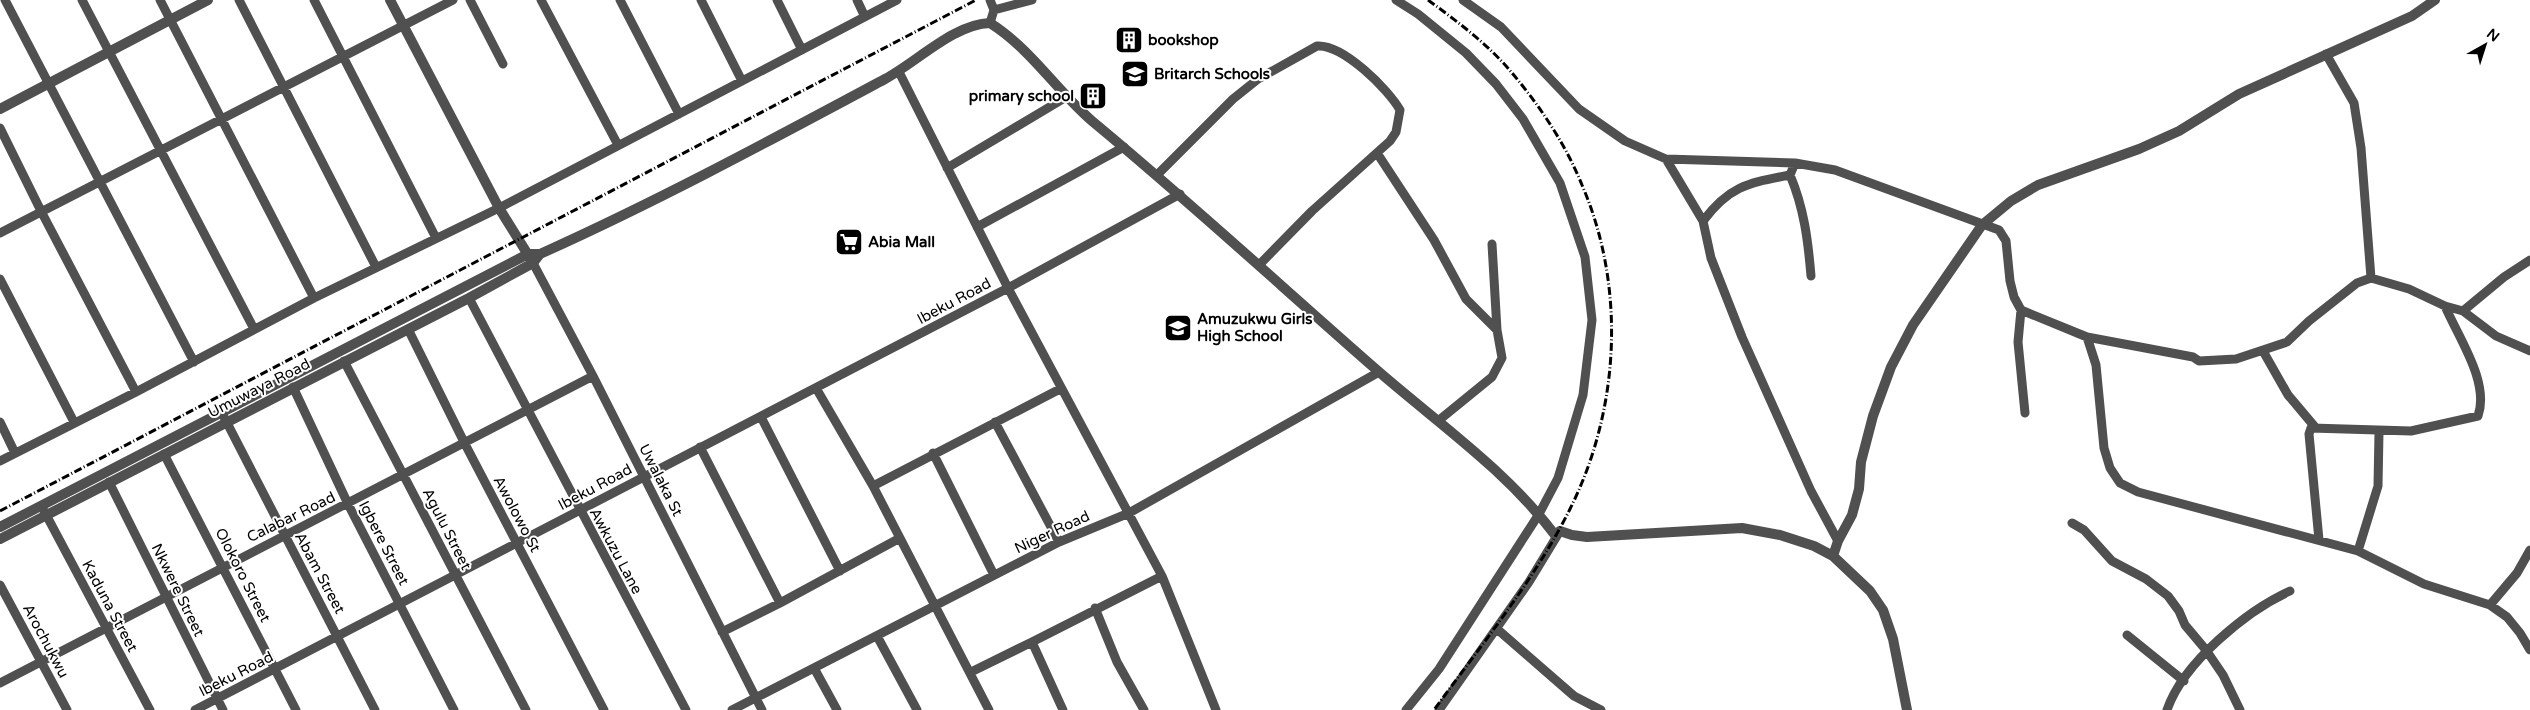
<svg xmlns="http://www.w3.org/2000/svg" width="2530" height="710" font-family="'Varela Round',sans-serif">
	<rect width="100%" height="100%" fill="#fff"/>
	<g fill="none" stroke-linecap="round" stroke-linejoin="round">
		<path stroke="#505050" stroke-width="9" d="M5,0L194,362
			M82,0L254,329
			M160,0L314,298
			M239,0L376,267
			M314,0L436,238
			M470,0L503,64
			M541,0L618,145
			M620,0L679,114
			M701,0L742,81
			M777,0L802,50
			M857,0L865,17
			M990,0L994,10L990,23
			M1396,0L1418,14L1466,53L1496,84L1523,119L1560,183L1585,257L1592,320L1583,395L1558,478L1539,514L1439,669L1406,710
			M1463,0L1501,27L1579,109L1625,141L1666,159L1795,163L1835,170L1999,230L2006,241L2010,281L2014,297L2021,310L2087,337L2193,357L2199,361L2236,359L2287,342L2309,321L2357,283L2371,278L2409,289L2445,306L2463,311L2496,336L2530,351
			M994,10L1032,0
			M2326,54L2354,103L2361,148L2371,278
			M899,72L1008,288L1162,576L1216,710
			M0,128L42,213L136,392
			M1377,153L1434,240L1466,299L1497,330
			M1666,159L1703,221L1711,258L1742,337L1811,491L1838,541
			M947,168L1068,96
			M1157,175L1233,99L1258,79L1317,46C1343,44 1388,89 1400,110L1396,132L1390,141L1312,211L1259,265
			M1790,175C1804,208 1808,240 1811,276
			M1703,221C1730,185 1749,183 1790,175L1795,163
			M977,227L1124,147
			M0,233L453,0
			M533,263L593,376L762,710
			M0,279L74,422
			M469,298L686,710
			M2021,310L2018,342L2025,413
			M2463,311L2504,277L2530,260
			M408,329L465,444L604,710
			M2087,337L2096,365L2104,448L2110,468L2120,483L2138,492L2358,551L2424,584L2490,605L2507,617L2520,633L2530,650
			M2263,351L2288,395L2315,427
			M344,361L526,710
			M293,387L348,504L454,710
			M816,388L873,486L989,710
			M224,417L375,710
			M761,417L840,571
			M1438,421L1492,377L1502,358L1497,330L1492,244
			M0,422L15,453
			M995,422L1059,542
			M700,447L780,603
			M933,453L994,575
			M164,454L296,710
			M0,461L136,392L314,298L499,208L897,0
			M109,482L223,710
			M873,486L1060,389
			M43,509L150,710
			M2072,523L2084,530L2112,561L2146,579L2168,596L2179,611L2185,625L2206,650L2223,675L2240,710
			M2319,540L2309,434L2311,428L2411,431L2478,416C2490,382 2458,337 2445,306
			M2358,551L2378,486L2379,432
			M0,585L67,710
			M2490,605L2517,573L2530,550
			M1095,608L1117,662L1144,710
			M1497,629L1574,696L1601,710
			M722,632L780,603L900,538
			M2127,635L2184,681
			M877,636L917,710
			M1032,642L1162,576
			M814,668L837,710
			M971,672L1032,642L1063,710
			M0,683L593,376
			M195,710L1008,288L1180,194
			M732,710L1059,542L1129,513L1379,372
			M1439,710L1529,582L1560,531
			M2167,710C2183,663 2246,611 2290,591"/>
		<path stroke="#505050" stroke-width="10" d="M390,0L499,208L530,258
			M0,109L208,0
			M0,527L528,254H540
			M0,539L469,298L533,263L540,254C658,201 771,140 885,79C917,62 954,24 990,23C1030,48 1057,91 1092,121C1190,202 1283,288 1378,371C1439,424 1506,470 1555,535L1560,531L1572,535L1587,537L1742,528L1780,535L1814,546L1833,556L1870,591L1883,610L1893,639L1907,710
			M1833,556L1838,541L1852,515L1859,489L1861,462L1873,416L1891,367L1913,325L1982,225L2011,201L2038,185L2139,149L2179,131L2239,94L2412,16L2435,0"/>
		<path stroke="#000" stroke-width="3" stroke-dasharray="8 2.5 1 2.5" stroke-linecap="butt" d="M1428,0C1458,22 1489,45 1512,73C1540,106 1566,145 1582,185C1626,287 1620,409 1570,509C1534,581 1481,645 1434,710
			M0,511L976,0"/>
	</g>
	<defs>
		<g id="building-square" transform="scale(1.4375)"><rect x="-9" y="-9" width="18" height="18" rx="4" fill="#000" stroke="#fff"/><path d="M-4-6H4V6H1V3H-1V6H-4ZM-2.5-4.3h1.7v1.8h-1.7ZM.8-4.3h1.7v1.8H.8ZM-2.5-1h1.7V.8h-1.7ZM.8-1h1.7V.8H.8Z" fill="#fff"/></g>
		<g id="school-square" transform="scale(1.4375)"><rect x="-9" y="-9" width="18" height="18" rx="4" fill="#000" stroke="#fff"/><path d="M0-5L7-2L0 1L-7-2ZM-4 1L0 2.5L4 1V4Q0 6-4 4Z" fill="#fff"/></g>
		<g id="supermarket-square" transform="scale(1.4375)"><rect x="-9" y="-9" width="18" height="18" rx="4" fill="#000" stroke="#fff"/><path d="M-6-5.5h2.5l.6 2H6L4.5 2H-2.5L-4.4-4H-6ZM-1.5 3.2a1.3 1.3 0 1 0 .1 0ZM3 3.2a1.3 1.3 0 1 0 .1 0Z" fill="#fff"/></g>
	</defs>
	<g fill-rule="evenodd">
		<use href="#building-square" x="1129" y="40"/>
		<use href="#school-square" x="1135" y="74"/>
		<use href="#building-square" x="1093" y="96"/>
		<use href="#supermarket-square" x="849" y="242"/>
		<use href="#school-square" x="1178" y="328"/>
	</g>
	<g text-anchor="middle" stroke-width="4" stroke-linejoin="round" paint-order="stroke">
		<g font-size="15" font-weight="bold" fill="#000" stroke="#fff" text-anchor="start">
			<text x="1148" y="45">bookshop</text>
			<text x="1154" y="79">Britarch Schools</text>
			<text x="1074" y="101" text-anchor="end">primary school</text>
			<text x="868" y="247">Abia Mall</text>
			<text x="1197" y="324">Amuzukwu Girls<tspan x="1197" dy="17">High School</tspan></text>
		</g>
		<g font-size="15" fill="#000" stroke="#fff">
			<text transform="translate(954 301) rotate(-28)" y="5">Ibeku Road</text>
			<text transform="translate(259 388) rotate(-27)" y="5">Umuwaya Road</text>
			<text transform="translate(661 480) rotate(63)" y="5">Uwalaka St</text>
			<text transform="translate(595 487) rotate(-28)" y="5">Ibeku Road</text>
			<text transform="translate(517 514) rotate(62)" y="5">Awolowo St</text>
			<text transform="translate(291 517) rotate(-26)" y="5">Calabar Road</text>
			<text transform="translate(447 529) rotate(63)" y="5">Agulu Street</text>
			<text transform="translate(1052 532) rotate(-25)" y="5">Niger Road</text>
			<text transform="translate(384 543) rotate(63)" y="5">Igbere Street</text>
			<text transform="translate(616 551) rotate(62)" y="5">Awkuzu Lane</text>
			<text transform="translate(320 573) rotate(62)" y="5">Abam Street</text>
			<text transform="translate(243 575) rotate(63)" y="5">Olokoro Street</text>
			<text transform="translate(178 590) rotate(64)" y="5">Nkwere Street</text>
			<text transform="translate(110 606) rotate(62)" y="5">Kaduna Street</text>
			<text transform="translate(46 641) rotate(62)" y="5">Arochukwu</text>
			<text transform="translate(236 674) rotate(-27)" y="5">Ibeku Road</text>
		</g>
	</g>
	<g transform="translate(2485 45) rotate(39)" stroke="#ffffff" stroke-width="4" paint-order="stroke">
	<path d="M0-4L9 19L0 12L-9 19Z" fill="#000000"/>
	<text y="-8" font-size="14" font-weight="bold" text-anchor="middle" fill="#000000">N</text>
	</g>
</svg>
